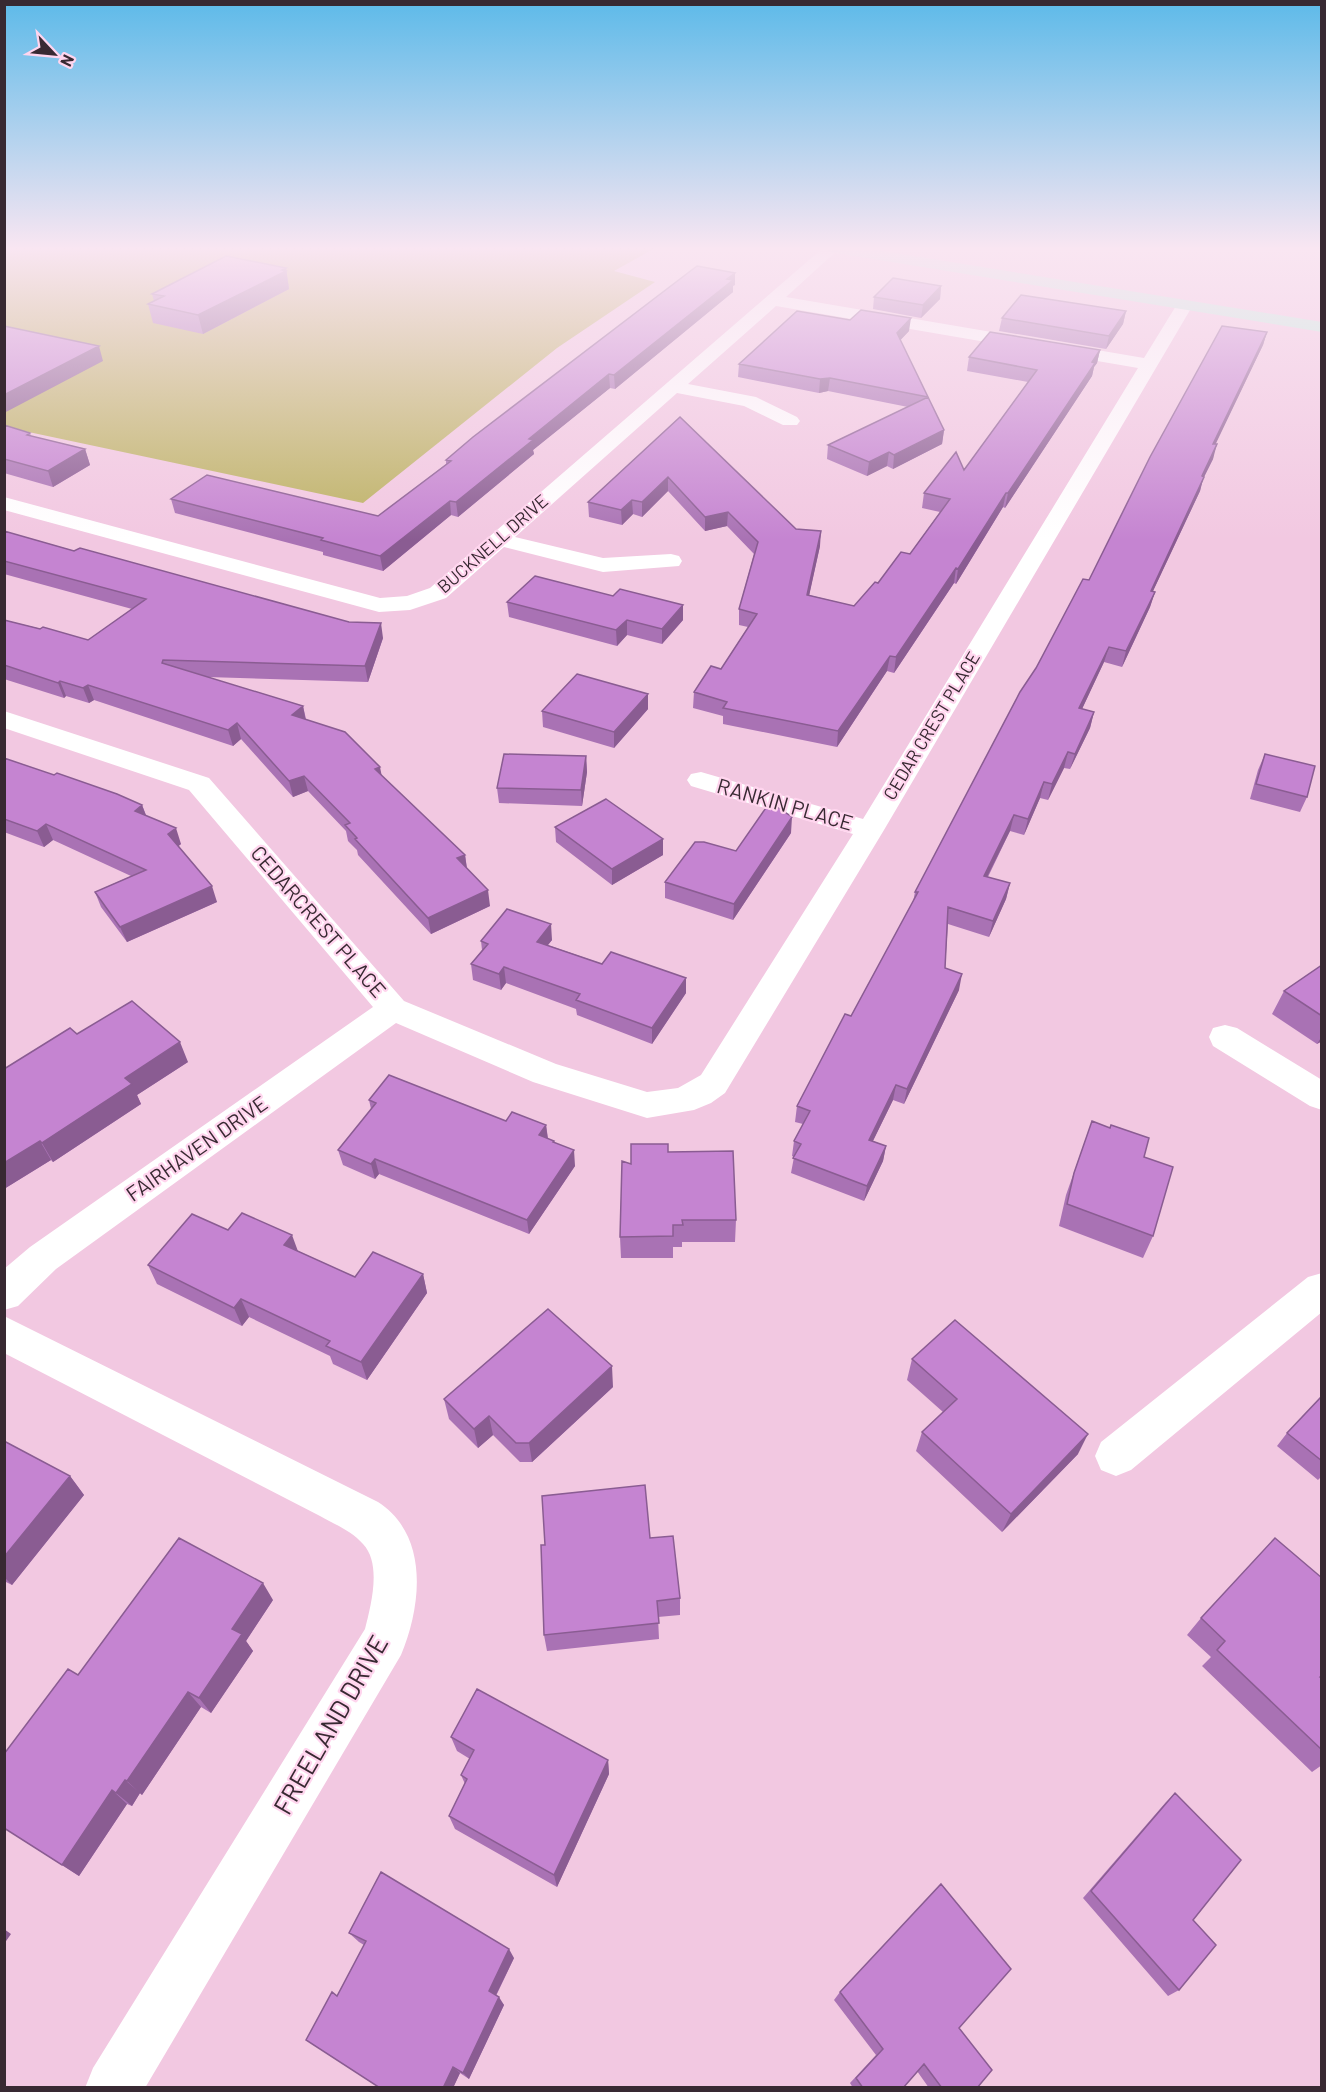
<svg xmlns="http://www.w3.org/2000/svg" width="1326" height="2092" font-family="Barlow,sans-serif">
	<rect width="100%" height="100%" fill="#f2c8e1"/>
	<path fill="#bdb264" d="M5,247H657L614,271L655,282L557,348L363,503L5,427Z"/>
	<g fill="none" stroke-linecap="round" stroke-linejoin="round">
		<path fill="#fff" fill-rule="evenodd" d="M824,247H841L786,297L1144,358L1179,301H1191L1193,305L884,830L725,1093L711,1103L694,1110L647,1118L533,1082L396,1023L56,1269L18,1306L4,1310V1269L30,1247L373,1007L189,790L4,728V711L209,778L404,1001L556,1064L647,1092L678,1088L701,1075L853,834L691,786L687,780L691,774L701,772L863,819L1138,368L776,306L688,384L756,397L797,417L800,421L797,425H783L744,406L677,393L515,537L603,558L671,554L679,556L682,561L679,566L603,572L504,547L446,598L410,610L379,612L4,510V497L380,598L407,596L430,588Z
			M1225,1025L1237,1028L1322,1080V1110L1310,1106L1213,1046L1209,1037L1213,1028Z
			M1322,1273V1312L1131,1470L1116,1476L1101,1470L1095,1456L1101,1442L1308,1277Z
			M4,1316L378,1502C429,1535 422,1605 401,1655L145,2088H85L93,2068L365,1629C371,1605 382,1564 363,1544C352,1531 334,1524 320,1516L4,1353Z"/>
		<path fill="#bcf1de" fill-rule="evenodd" d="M822,247H858L1322,322V332L830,252Z"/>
	</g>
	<path fill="#a972b4" d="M286,268L289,289L203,334L153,323L148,304L154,301L152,294Z
		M735,285L733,286V292L615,389L610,388L533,450L534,454L458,517L451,515L383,571L323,555V552L175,513L171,499L378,516L446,464V460Z
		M941,286L940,299L921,318L873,309L874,297Z
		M1126,311L1123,324L1106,349L999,331L1002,318Z
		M909,331L900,340L944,430L942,444L893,469L887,466L867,476L827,459L828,445L908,407L828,391L819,393L738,377L739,364Z
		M1267,332L1263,345L1215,444L1213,459L1203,479L1200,491L1153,591L1155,592L1150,607L1122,667L1104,662L1082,709L1094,712L1090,728L1070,769L1064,768L1048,800L1040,798L1024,835L1010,831L988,877L1010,883L1006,899L989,937L948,924L945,968L959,990L904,1104L893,1100L873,1141L886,1146L883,1161L864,1201L791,1173L794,1157L792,1156L794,1141L803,1124L795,1122L797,1106L851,1016L913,902L915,892L1036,668L1089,580Z
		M1100,350L1097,363L1094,367L1092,376L1005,508L1003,507L956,584L954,583L894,673L887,671L837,747L723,724V716L693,708L694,692L721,669L748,627L739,625V609L754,554L727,526L705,531L668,491L642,517L633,514L622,525L589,517L588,502L680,417L796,529L820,546L809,595L854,606L878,583L910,554L940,512L922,508L924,493L964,470L1028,382L967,371L969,357Z
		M4,425L30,433L31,436L85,449L90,465L53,487L4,473Z
		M4,531L383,638L368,682L207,677L303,706L306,719L382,776L465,855L467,868L490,906L431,934L358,855L357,850L348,841L346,831L308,791L293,797L241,739L233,746L94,700L89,703L66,696L64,698L4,679V620L88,640L132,609L4,574Z
		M507,602L683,620L662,644L627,635L617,646L509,617Z
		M648,709L614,748L543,727L542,711Z
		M1265,754L1307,797L1300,812L1250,799L1258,770Z
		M586,756L587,772L582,806L499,803L497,788Z
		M4,758L142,805L146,815L181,844L178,846L217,902L127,942L101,907L95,892L131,876L53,840L44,847L4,832Z
		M555,827L663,855L612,885L556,842Z
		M791,833L733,920L665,898V882L736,851Z
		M552,940L548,945L686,993L652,1044L577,1015L576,1009L506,983L501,990L473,980L471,964L482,950L481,941Z
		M1322,965V1041L1317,1044L1272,1014L1284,991Z
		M77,1034L188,1062L137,1095L141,1104L53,1162L51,1160L4,1189V1069Z
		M369,1100L506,1121L546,1125L548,1138L554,1143L575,1166L529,1234L379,1174L375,1179L343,1165L338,1150L371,1109Z
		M1092,1121L1144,1157L1153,1236L1143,1258L1059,1226L1066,1195Z
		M668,1152L736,1220L735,1242H682V1247H673V1258H621L620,1237L631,1164Z
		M228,1230L298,1251L355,1277L423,1274L427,1293L367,1380L333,1364L330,1356L249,1317L242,1326L157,1284L148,1265Z
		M912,1359L1078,1454L1002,1532L916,1451L922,1432L943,1412L907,1380Z
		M613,1387L532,1462H520L493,1435L478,1448L449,1419L444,1399Z
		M1322,1396V1476L1318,1480L1277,1446L1287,1433Z
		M4,1441L70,1476L84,1495L12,1585L4,1581Z
		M650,1538L680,1598V1615L658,1617L659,1639L547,1651L544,1635Z
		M273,1600L246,1641L253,1651L211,1713L201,1707L142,1795L140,1793L132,1806L127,1804L79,1876L4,1828L78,1675Z
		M1201,1618L1322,1678V1765L1312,1772L1202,1666L1211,1657L1187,1635Z
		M451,1737L608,1760L609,1774L557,1887L455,1829L449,1816L465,1784L461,1775L470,1759L457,1751Z
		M1175,1793L1193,1920L1179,1990L1168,1996L1083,1898L1166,1802Z
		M349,1933L514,1958L496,1996L504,2005L469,2079L460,2073L453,2088H380L337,1996L364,1945L359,1942Z
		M840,1992L959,2028L977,2088H929L917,2071L903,2088H853L850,2083L876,2055L834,2000Z"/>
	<path fill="#8a5c92" d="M286,268L289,289L203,334L198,315Z
		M735,273V285L733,286V292L615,389L614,375Z
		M941,286L940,299L921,318L923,305Z
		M1126,311L1123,324L1106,349L1109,336Z
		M911,318L909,331L895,346L897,333Z
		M1267,332L1263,345L1209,458L1213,444Z
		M99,346L103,361L4,413V395Z
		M1100,350L1097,363L1094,367L1092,376L1005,508L1008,493Z
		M609,374L610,388L533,450L534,454L458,517L456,502L529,439Z
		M830,378L828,391L819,393L820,379Z
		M944,430L942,444L893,469L894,455Z
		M1217,444L1213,459L1203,479L1200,491L1146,606L1151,591Z
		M85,449L90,465L53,487L48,471Z
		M889,452L887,466L867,476L869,462Z
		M668,477V491L642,517V502Z
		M1006,493L1003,507L956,584L958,569Z
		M632,500L633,514L622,525L621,510Z
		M450,501L451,515L383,571L380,556Z
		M728,512L727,526L705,531V517Z
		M821,531L820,546L806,610L807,595Z
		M956,568L954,583L894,673L896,657Z
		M1155,592L1150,607L1122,667L1126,651Z
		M683,605V620L662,644V629Z
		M627,620V635L617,646L616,630Z
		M381,623L383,638L368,682L365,666Z
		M1109,647L1104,662L1075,724L1079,708Z
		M890,656L887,671L837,747L838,731Z
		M60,681L66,696L64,698L58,683Z
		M88,685L94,700L89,703L83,688Z
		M648,694V709L614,748V732Z
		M303,706L306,722L292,715Z
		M1094,712L1090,728L1070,769L1075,754Z
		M237,723L241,739L233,746L228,730Z
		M1068,752L1064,768L1048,800L1052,784Z
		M586,756L587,772L582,806L581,790Z
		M380,767L383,782L375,769Z
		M304,776L308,791L293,797L289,781Z
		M1044,782L1040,798L1024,835L1028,819Z
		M142,805L148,821L135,811Z
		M1014,815L1010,831L980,891L984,876Z
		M792,817L791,833L733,920L734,904Z
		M46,824L53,840L44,847L37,831Z
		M176,828L181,844L174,850L168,834Z
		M663,839V855L612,885V869Z
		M465,855L467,870L457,858Z
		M1010,883L1006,899L989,937L993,921Z
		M212,886L217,902L127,942L120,927Z
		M488,890L490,906L431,934L428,918Z
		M551,924L552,940L538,957L537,942Z
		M504,967L506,983L501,990L499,974Z
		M962,974L959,990L904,1104L907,1089Z
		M686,978V993L652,1044V1028Z
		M1322,1036V1041L1317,1044Z
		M180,1042L188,1062L137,1095L141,1104L53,1162L42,1143L125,1078Z
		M896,1085L893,1100L866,1155L869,1140Z
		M546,1125L548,1141L539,1135Z
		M40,1141L51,1160L4,1189V1163Z
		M886,1146L883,1161L864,1201L867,1186Z
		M574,1150L575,1166L529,1234L527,1220Z
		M375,1159L379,1174L375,1179L371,1164Z
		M292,1235L299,1254L284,1245Z
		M423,1274L427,1293L367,1380L361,1362Z
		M241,1299L249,1317L242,1326L234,1308Z
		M612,1366L613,1387L532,1462L529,1443Z
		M489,1416L493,1435L478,1448L474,1429Z
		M1088,1434L1078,1454L1002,1532L1011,1514Z
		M70,1476L84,1495L12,1585L4,1577V1557Z
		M263,1583L273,1600L246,1641L253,1651L211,1713L199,1698L232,1629Z
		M188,1692L201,1707L142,1795L127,1781Z
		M608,1760L609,1774L557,1887L554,1875Z
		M125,1780L140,1793L132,1806L116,1793Z
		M112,1790L127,1804L79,1876L62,1865Z
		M4,1929L11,1934L4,1944Z
		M509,1949L514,1958L494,1999L489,1991Z
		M499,1997L504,2005L469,2079L463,2073Z
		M453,2067L460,2073L453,2088H443Z"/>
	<path fill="#c584d1" stroke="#8a5c92" stroke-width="1.5" d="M226,256L286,268L282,270L286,271L198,315L148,304L164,296L152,294Z
		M697,266L735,273L727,279L733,280L614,375L609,374L529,439L533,440L456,502L450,501L380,556L321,540L323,538L171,499L207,475L378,516L451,461L446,460L473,437Z
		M893,278L941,286L923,305L874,297Z
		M1021,295L1126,311L1109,336L1002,318Z
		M861,310L911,318L897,333L928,397L830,378L820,379L739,364L797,311L850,320Z
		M4,326L99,346L4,395Z
		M1222,326L1267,332L1213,444H1217L1202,476L1204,477L1151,591L1155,592L1126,651L1109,647L1079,708L1094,712L1075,754L1068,752L1052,784L1044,782L1028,819L1014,815L984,876L1010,883L993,921L948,907L945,968L962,974L907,1089L896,1085L869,1140L886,1146L867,1186L793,1158L801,1144L794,1141L810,1111L797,1106L845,1014L851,1016L918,892H915L1020,692L1036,668L1083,579L1089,580L1150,457Z
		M990,332L1100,350L1092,362L1095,363L1008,493H1006L958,569L956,568L896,657L890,656L838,731L723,708L727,702L694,692L711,666L721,669L757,614L739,609L758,542L728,512L705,517L668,477L642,502L632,500L621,510L588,502L680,417L796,529L821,531L807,595L854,606L875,582L878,583L901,552L910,554L950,499L924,493L956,452L964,470L1037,370L969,357Z
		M928,397L944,430L894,455L889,452L869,462L828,445Z
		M4,425L30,433L27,435L85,449L48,471L4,459Z
		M4,531L74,551L80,548L349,622L381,623L365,666L163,660L162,663L303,706L292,715L345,732L380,767L375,769L465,855L457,858L488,890L428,918L355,839L357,838L345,825L350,823L304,776L289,781L237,723L228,730L88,685L83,688L60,681L58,683L4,665V620L40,629L43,627L88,640L146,599L4,561Z
		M535,576L613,596L620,589L683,605L662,629L627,620L616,630L507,602Z
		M577,674L648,694L614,732L542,711Z
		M504,754L586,756L581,790L497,788Z
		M1265,754L1315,766L1307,797L1256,784Z
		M4,758L54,775L57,773L117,794L142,805L135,811L176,828L168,834L212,886L120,927L95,892L146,870L46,824L37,831L4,819Z
		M606,799L663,839L612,869L555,827Z
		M770,802L792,817L734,904L665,882L695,842H704L736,851Z
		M507,909L551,924L537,942L602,964L611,952L686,978L652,1028L576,1000L580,994L504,967L499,974L471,964L488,944L481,941Z
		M1322,965V1016L1284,991Z
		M132,1001L180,1042L125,1078L132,1084L42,1143L40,1141L4,1163V1069L70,1028L77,1034Z
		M389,1075L506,1121L512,1112L546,1125L539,1135L554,1141L553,1142L574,1150L527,1220L375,1159L371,1164L338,1150L376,1103L369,1100Z
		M1092,1121L1110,1128L1111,1125L1149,1138L1144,1157L1173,1167L1153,1236L1067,1204L1074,1173Z
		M631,1144H668V1152L733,1151L736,1220H682L683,1225H673V1236L620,1237L622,1161L631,1164Z
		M242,1213L292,1235L284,1245L355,1277L373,1252L423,1274L361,1362L326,1346L330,1341L241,1299L234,1308L148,1265L192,1214L228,1230Z
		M548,1309L612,1366L529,1443H516L489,1416L474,1429L444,1399Z
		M955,1320L1088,1434L1011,1514L922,1432L957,1399L912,1359Z
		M1322,1396V1461L1287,1433Z
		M4,1441L70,1476L4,1557Z
		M645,1485L650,1538L673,1536L680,1598L657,1601L659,1623L544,1635L541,1545H545L542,1496Z
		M179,1538L263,1583L232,1629L242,1634L199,1698L188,1692L127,1781L125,1780L116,1793L112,1790L62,1865L4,1828V1754L68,1669L78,1675Z
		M1275,1538L1322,1578V1675L1320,1677L1322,1678V1750L1217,1650L1225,1641L1201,1618Z
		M477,1689L608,1760L554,1875L449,1816L467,1779L461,1775L474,1750L451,1737Z
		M1175,1793L1241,1860L1193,1920L1216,1945L1179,1990L1091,1891Z
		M381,1872L509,1949L489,1991L499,1997L463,2073L453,2067L443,2088H380L306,2040L332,1992L337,1996L366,1941L349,1933Z
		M941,1884L1011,1969L959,2028L992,2070L977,2088H942L924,2064L903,2088H863L856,2078L883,2049L840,1992Z"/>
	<linearGradient id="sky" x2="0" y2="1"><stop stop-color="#5dbae9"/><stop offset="0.46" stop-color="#f9e6f2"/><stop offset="1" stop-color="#f9e6f2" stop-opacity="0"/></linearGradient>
	<rect width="1326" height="540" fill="url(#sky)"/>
	<g text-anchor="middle" stroke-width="4.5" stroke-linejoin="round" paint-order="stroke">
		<g font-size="18" fill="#382932" stroke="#ffd5ee">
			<text transform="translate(493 544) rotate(-41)" y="6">BUCKNELL DRIVE</text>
			<text transform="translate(932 726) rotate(-59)" y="6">CEDAR CREST PLACE</text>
		</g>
		<g font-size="21" fill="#382932" stroke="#ffd5ee">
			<text transform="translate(785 805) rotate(16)" y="7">RANKIN PLACE</text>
			<text transform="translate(318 922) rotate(49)" y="7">CEDARCREST PLACE</text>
			<text transform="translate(197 1149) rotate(-35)" y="7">FAIRHAVEN DRIVE</text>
		</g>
		<g font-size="26" fill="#382932" stroke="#ffd5ee">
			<text transform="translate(331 1725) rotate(-60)" y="9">FREELAND DRIVE</text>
		</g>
	</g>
	<rect width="1326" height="2092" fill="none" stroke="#382932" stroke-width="12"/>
	<g transform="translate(54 54) rotate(116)" stroke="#ffd5ee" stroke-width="4.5" paint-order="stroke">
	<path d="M0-4.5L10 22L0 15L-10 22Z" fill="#382932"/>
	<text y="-9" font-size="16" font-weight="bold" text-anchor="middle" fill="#382932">N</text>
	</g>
</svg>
